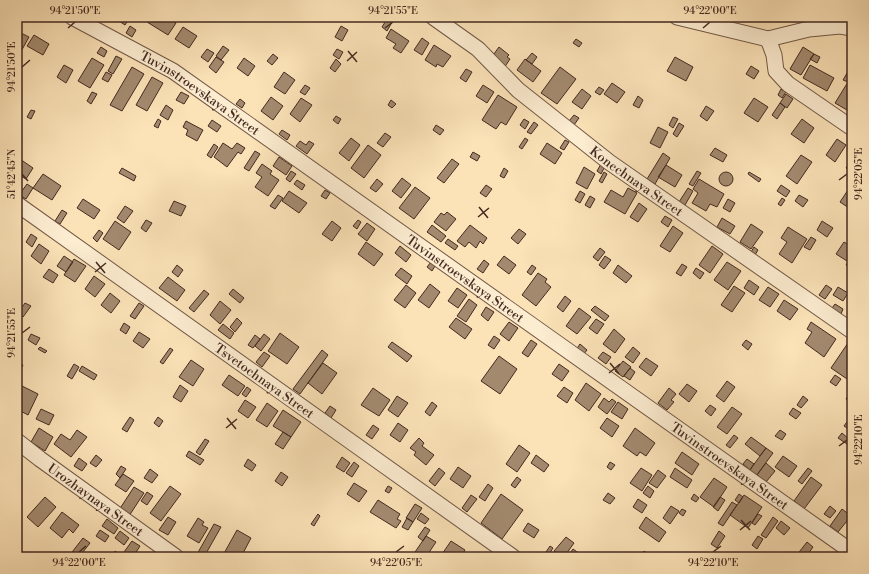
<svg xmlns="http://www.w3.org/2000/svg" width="869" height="574" font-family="'Libre Bodoni',serif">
	<rect width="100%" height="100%" fill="#fbe2b7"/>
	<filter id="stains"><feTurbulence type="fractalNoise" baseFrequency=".005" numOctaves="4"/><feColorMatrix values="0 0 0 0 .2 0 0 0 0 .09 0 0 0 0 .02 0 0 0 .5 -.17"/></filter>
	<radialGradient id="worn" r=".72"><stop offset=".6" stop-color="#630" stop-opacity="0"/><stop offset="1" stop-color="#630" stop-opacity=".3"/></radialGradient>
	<path fill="#a38a6f" stroke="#442a20" d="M118,17H130L125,25L116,19Z
		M150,17H166L176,23L168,35L147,22Z
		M384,17H395L387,31L382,27L387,19Z
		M130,26L136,30L132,37L126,33Z
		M341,26L348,30L342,41L335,37Z
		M183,27L197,36L189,48L175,39Z
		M391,29L409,41L401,53L393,48L396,44L386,38Z
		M21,33L29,37L19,55L17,54V40Z
		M34,35L49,44L43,55L27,46Z
		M422,38L429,43L422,55L414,50Z
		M576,39L582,43L579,47L573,43Z
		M434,45L451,56L443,67L437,64L436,67L425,60Z
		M223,46L229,50L221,60L216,56Z
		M101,47L107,51L104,57L97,53Z
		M499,47L509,55L507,57L510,59L504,68L491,58Z
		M803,47L814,54L801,75L790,69Z
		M207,49L214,53L208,62L201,57Z
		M337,49L343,52L339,59L333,55Z
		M532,53L537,57L532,64L526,60Z
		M273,54L278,58L272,65L267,61Z
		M814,54L820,57L817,63L810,59Z
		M116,56L122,59L113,74L108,71Z
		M216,57L224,62L216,73L209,67Z
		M675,57L693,67L686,81L667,71Z
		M92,58L104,65L90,88L78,81Z
		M244,58L255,66L248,76L237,68Z
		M336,59L341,64L335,72L330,68Z
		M525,59L541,71L533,82L517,70Z
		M64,65L73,70L66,83L57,77Z
		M810,65L834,78L827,91L803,78Z
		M751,66L759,71L754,79L746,74Z
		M132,67L144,74L122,111L110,105Z
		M560,67L576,79L557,104L541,93Z
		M850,68L852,69V113L835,103L848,82L843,80Z
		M466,69L472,72L466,82L460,78Z
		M106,72L112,75L108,82L102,79Z
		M284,72L295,80L285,94L274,87Z
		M152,77L163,83L147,111L136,105Z
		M612,83L625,92L617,103L604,94Z
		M305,85L310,88L305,95L300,92Z
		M483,85L494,92L487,103L476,96Z
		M599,87L604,90L600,95L595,92Z
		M582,89L591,96L582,109L572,102Z
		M781,89L786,92L782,98L778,95Z
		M92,92L97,94L91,104L87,101Z
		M181,92L189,96L184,104L176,100Z
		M786,94L793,99L787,108L780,103Z
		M498,95L517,107L506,125L501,122L496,129L482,120Z
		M638,96L643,100L639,108L633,105Z
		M271,97L283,106L273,120L261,111Z
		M301,98L312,105L300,122L290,114Z
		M754,98L768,107L758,122L744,113Z
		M240,99L245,103L242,108L236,104Z
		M391,100L396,104L392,108L388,105Z
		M780,103L785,107L777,119L772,115Z
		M166,105L173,110L168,120L160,115Z
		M706,106L714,111L707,121L700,116Z
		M31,110L35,111L31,119L27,117Z
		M574,115L579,118L574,125L569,121Z
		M336,116L341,119L338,124L333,120Z
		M673,117L678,119L673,128L669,125Z
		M158,119L161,121L158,128L154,126Z
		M524,119L529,122L525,129L520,125Z
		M802,119L814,128L804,143L791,134Z
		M212,120L221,126L217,132L208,126Z
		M186,121L203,130L197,141L186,135L188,130L183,127Z
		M534,122L538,125L531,134L527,132Z
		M679,123L684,126L677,137L673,134Z
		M436,125L444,130L440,135L433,130Z
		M658,127L668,132L660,148L650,143Z
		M282,130L290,135L287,140L279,134Z
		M385,133L391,137L383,147L377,143Z
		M351,138L360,145L349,161L339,153Z
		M525,138L528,140L522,149L519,147Z
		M837,139L846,145L835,162L826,155Z
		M565,140L569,142L564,150L560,148Z
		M300,141L306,145L309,141L314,144L307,154L296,146Z
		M223,143L232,149L237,143L245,148L241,154L238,152L227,167L214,157Z
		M547,143L562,153L555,164L540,154Z
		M214,144L218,147L211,158L207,155Z
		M368,145L381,155L364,178L351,168Z
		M715,148L727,155L723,162L710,155Z
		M255,151L260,154L249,171L244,168Z
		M473,152L480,156L477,161L470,157Z
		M663,153L670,158L655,184L647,179Z
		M801,155L812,162L797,184L786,176Z
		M17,157L33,168L26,179L17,174Z
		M279,157L292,166L286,175L273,166Z
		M452,159L459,164L444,183L437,178Z
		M852,159V172L846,168Z
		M262,164L272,171L270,174L279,180L268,196L255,187L262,177L256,173Z
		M601,164L605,166L601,174L597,171Z
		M666,165L682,175L675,187L658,177Z
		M584,167L595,174L587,189L576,183Z
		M122,168L136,176L134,181L119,173Z
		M504,168L508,171L504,178L500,176Z
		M291,171L296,174L290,182L286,179Z
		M697,171L701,173L693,186L689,184Z
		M604,172L607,174L602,183L599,181Z
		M749,172L761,179L759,182L748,174Z
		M719 179a7 7 0 1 1 14 0a7 7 0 1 1-14 0Z
		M43,174L61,186L52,200L33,188Z
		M402,178L411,185L401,198L392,191Z
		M377,179L383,184L376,192L370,188Z
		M699,179L724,194L717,207L710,204L706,211L692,203L698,193L693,189Z
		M297,180L305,185L302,190L294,184Z
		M27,184L33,188L26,199L19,195Z
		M852,184V210L840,202Z
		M486,185L492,189L486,197L480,193Z
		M781,185L790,191L786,197L777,191Z
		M415,187L430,198L414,219L399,208Z
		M628,188L637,193L625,214L604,202L611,190L623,197Z
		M688,188L693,191L685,205L679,202Z
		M325,190L330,193L326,199L321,196Z
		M289,191L307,203L299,213L282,201Z
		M580,191L585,194L580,203L575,200Z
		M278,195L283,198L275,209L270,206Z
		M799,195L808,200L803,207L795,201Z
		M590,196L595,199L590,208L585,205Z
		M782,198L785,200L781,206L778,204Z
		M83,199L100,210L94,219L77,208Z
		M728,199L735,203L730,212L723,208Z
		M174,201L186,206L181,216L169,211Z
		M639,203L647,209L638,222L630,217Z
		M125,206L133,211L124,223L117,218Z
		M62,210L67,213L60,224L55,221Z
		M447,212L456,219L446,231L434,222L441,213L444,215Z
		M665,216L672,220L668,227L661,222Z
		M722,218L735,226L730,234L717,227Z
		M146,220L152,223L146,232L141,228Z
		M358,220L361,222L357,229L353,226Z
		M115,221L131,232L119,250L103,239Z
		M332,221L341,228L332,241L322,234Z
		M822,221L833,228L827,237L817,230Z
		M367,223L375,229L367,241L358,234Z
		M751,224L763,232L751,249L740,242Z
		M432,225L446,236L441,242L427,232Z
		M470,225L487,238L483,244L480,241L476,248L469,242L465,247L457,241Z
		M673,226L683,233L670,252L660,246Z
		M788,227L807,239L792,263L779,254L787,242L781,238Z
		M519,229L526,234L518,244L511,238Z
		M99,230L103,233L97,242L93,238Z
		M31,234L37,238L32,247L26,242Z
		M811,237L816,240L810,250L804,247Z
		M448,239L458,246L455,250L445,243Z
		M366,242L383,254L374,266L358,254Z
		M844,242L852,247V253L847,261L836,254Z
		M39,244L49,251L41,264L31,256Z
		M400,246L411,255L406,262L395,253Z
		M712,246L723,254L710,273L699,265Z
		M754,247L758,250L755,255L751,252Z
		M600,248L605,252L598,261L593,257Z
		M64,256L73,262L66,272L57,266Z
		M504,256L516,265L509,274L497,265Z
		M605,256L611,260L604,269L599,265Z
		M852,256V269L846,265Z
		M74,259L86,266L75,282L64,275Z
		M484,260L489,264L483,273L477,269Z
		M431,262L435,266L432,271L427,267Z
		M727,262L741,271L728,290L714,280Z
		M682,264L687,267L681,276L676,273Z
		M177,265L183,270L178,277L172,272Z
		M532,265L536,268L531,275L527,272Z
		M618,265L632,276L626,283L613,273Z
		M401,268L412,276L407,284L395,275Z
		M696,268L704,273L700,279L693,273Z
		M49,269L58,275L53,283L43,277Z
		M538,273L547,279L545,282L551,287L536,306L522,295Z
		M94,276L105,284L95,297L85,289Z
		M168,277L185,290L177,301L159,288Z
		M749,280L759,287L754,295L744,288Z
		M430,284L440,292L429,308L418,300Z
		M406,285L416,293L405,308L394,300Z
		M826,285L832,289L825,299L819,295Z
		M734,286L745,293L732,312L721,305Z
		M768,287L779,294L770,307L759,300Z
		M838,287L848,293L843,301L833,295Z
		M457,288L467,295L458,308L448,301Z
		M233,289L244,298L240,303L229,294Z
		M204,290L209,294L194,312L189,308Z
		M110,293L120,301L111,313L101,305Z
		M565,296L571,301L563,312L557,307Z
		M469,299L477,305L466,322L457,316Z
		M784,300L798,309L790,320L777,311Z
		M220,301L231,310L220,324L210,315Z
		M25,303L31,306L23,317L18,313Z
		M139,303L144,306L135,319L130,316Z
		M835,304L843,309L841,314L832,308Z
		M595,306L609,316L605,321L591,310Z
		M486,307L494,312L488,321L481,315Z
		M579,308L591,317L577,334L566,326Z
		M237,318L242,323L235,332L230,327Z
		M456,318L472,329L465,339L449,327Z
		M596,319L604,324L597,334L589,328Z
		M509,322L518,328L509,341L500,334Z
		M811,322L836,339L824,357L805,343L812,332L807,329Z
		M124,323L130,327L126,334L120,330Z
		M223,324L234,333L230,339L218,330Z
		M614,329L625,339L615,353L603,344Z
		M139,332L150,339L143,348L133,341Z
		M280,333L299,347L287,364L268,351Z
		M31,334L40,338L36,345L28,340Z
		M264,334L270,339L261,351L255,346Z
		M255,335L260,339L253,348L248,345Z
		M494,336L500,340L494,349L488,345Z
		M531,340L537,344L528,357L522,353Z
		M746,340L752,344L748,350L742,345Z
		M392,342L412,356L407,362L388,347Z
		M848,343L852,346V378L850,381L831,368Z
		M580,344L587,350L583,355L576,350Z
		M40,347L47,351L45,353L38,349Z
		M633,347L640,353L633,363L625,357Z
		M170,348L173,350L163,364L160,362Z
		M322,350L328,355L300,394L293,389Z
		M264,352L270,356L262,367L256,362Z
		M603,352L611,357L606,364L598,358Z
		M499,356L517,369L500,394L481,381Z
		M646,358L658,366L651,376L639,367Z
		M191,360L204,369L193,386L179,377Z
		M623,361L631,367L623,377L615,371Z
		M17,362L23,365L19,372L17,371Z
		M323,363L337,373L322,394L308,383Z
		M74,364L79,367L72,379L67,376Z
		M559,364L569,371L562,381L552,374Z
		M82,366L97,375L94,380L79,371Z
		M630,368L635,372L630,380L624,376Z
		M229,375L245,386L238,396L222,385Z
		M835,375L841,379L836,386L830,382Z
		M727,381L735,387L724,402L716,396Z
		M586,383L601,394L589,411L575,400Z
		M18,384L38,394L28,415L17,409Z
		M687,384L697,391L689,402L679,394Z
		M180,385L188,391L181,402L173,397Z
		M247,387L251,390L246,397L242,394Z
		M564,387L573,393L567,403L557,396Z
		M373,388L390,400L379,416L361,405Z
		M669,388L676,394L671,400L674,402L667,410L658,403Z
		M852,390V402L846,399Z
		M397,396L408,403L398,417L388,410Z
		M803,396L808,400L801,408L797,405Z
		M604,398L609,402L612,399L616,402L607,414L598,407Z
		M245,400L256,407L248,418L238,411Z
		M432,402L437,406L430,416L425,412Z
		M618,402L628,409L622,419L611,412Z
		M267,403L278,411L267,427L256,420Z
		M710,405L716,409L711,416L705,411Z
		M330,406L336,410L331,418L325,413Z
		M732,407L742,414L727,434L717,427Z
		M793,408L801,413L796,419L789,414Z
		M41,409L54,415L49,425L36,419Z
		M283,410L301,422L291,437L273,426Z
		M130,417L134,420L127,432L122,429Z
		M158,417L163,421L159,427L154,423Z
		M607,418L619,426L612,437L600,428Z
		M849,419L852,421V427L850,430L844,426Z
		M398,423L408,430L400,442L390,435Z
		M373,425L379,429L372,439L366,435Z
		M39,428L53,437L45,451L31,442Z
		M635,428L655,443L646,456L640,452L637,456L623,446Z
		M77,430L87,437L71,457L54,444L61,434L70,440Z
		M780,430L786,434L782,440L775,436Z
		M283,432L291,437L283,449L275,444Z
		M842,433L850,440L847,444L838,438Z
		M734,435L738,438L730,448L726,445Z
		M751,437L766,448L760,456L745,444Z
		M419,438L424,443L422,446L434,455L426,465L414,455L416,452L410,448Z
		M205,439L209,441L200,455L196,452Z
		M519,445L530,453L517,472L506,464Z
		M766,448L773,453L756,476L749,471Z
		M189,451L204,460L200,465L186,456Z
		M682,452L699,464L692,475L675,463Z
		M96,455L102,460L96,467L90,463Z
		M536,455L549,465L544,472L531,463Z
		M783,456L797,466L789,477L775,467Z
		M342,457L350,463L344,472L336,467Z
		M79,458L87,464L82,471L74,466Z
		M248,459L256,465L252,471L244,466Z
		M747,459L754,464L750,470L743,464Z
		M354,462L359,466L352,477L346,473Z
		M610,462L615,465L611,470L607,467Z
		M766,463L775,471L766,482L757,475Z
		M121,466L126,469L120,478L116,474Z
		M458,467L471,476L463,488L450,479Z
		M439,468L445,473L435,486L429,481Z
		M641,468L652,475L642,491L630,483Z
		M675,468L692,480L687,488L670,477Z
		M808,468L812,471L802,484L798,481Z
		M150,469L158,475L152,483L144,478Z
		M658,470L666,476L657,488L649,483Z
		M281,472L288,477L282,486L275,481Z
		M123,474L134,481L126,492L115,485Z
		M517,477L521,480L515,488L511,485Z
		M811,477L822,485L804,509L794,501Z
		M714,478L727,487L714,507L700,497Z
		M354,483L367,491L359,502L347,494Z
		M488,484L493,488L485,501L479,497Z
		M170,486L181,494L161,521L150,513Z
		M388,486L392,488L389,493L385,491Z
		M648,486L654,491L650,498L643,493Z
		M134,487L144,493L129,516L119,510Z
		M147,492L153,496L147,505L141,501Z
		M608,493L615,498L610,504L603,500Z
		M501,494L523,510L502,539L481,523Z
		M694,494L699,498L696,502L691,499Z
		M739,494L743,497L739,503L735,500Z
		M471,495L477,499L467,512L462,508Z
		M744,495L762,507L748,528L730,515Z
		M45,497L56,507L38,527L27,517Z
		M720,497L725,500L718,511L713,507Z
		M638,499L647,505L642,513L633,507Z
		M378,500L400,514L397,519L401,521L396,528L370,512Z
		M732,502L737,505L723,526L718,523Z
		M852,502V513L847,509Z
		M415,504L422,508L413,522L406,518Z
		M671,506L679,511L670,524L663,518Z
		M830,506L836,511L830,518L824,514Z
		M682,509L686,511L683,516L679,513Z
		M842,509L851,516L838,532L830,526Z
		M62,512L79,525L73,533L69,529L62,538L50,528Z
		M421,513L429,519L425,524L417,519Z
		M318,514L320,516L314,526L311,524Z
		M758,514L762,516L755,525L752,523Z
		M168,517L176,522L168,535L159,530Z
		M646,517L666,532L659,542L639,528Z
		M773,517L778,521L766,538L761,535Z
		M198,518L204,522L202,525L208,528L199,543L187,536Z
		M407,518L413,522L408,530L402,527Z
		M107,519L118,528L114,534L102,526Z
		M781,521L790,528L784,535L776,528Z
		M528,523L539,530L534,538L523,531Z
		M214,524L221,527L204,557H199L196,556Z
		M425,527L430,530L423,541L418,537Z
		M100,530L109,536L105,542L96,536Z
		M237,530L251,538L241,557H222Z
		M120,531L129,538L124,545L115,538Z
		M719,531L725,536L717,548L711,544Z
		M426,536L436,542L426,557H417L413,555Z
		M758,536L763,539L757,549L752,545Z
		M566,537L574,543L564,557H562L554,551Z
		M83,538L90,543L79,557H71L69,556Z
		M132,541L140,546L133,557H131L124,552Z
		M451,541L465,550L461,557H440Z
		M807,542L813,547L806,557H798L796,556Z
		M550,546L553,548L549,554L546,552Z
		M573,549L580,554L578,557H567Z
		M115,551L123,557H111Z
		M644,551L649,555L647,557H640Z"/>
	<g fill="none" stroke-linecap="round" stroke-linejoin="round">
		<g stroke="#725846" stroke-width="17">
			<g id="minor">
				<path id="s1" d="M72,17L173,71L852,552"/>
				<path id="s2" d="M433,17L478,49L518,90L609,162L852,331"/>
				<path d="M677,17L768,39L809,29L840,26L852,28"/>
				<path d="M768,39L774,55L776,71L788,84L852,128"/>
				<path id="s3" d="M17,204L513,557"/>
				<path id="s4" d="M17,441L40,459L176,557"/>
			</g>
		</g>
		<use href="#minor" stroke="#fcecd0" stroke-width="15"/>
	</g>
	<path fill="none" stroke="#442a20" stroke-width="1.5" d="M68,28L75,22M385,28L393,22M703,28L710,22M348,51L357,62M347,61L357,52M22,67L30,60M22,174L28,181M839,180L847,174M479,207L488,218M478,217L489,208M96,262L105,273M95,272L106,263M22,333L30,327M610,363L619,374M609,373L620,364M227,418L236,429M226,428L237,419M839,446L847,440M741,520L750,530M740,530L751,521M79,552L86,546M396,552L404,546M713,552L721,546"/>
	<g text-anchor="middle" stroke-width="3" stroke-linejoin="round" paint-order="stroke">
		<g font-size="13" fill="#442a20" stroke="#fcecd0">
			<text dy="5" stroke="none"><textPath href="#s1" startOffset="149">Tuvinstroevskaya Street</textPath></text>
			<text dy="5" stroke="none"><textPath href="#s2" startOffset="262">Konechnaya Street</textPath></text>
			<text dy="5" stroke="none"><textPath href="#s1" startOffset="473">Tuvinstroevskaya Street</textPath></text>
			<text dy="5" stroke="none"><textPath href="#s3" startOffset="304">Tsvetochnaya Street</textPath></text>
			<text dy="5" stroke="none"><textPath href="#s1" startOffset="797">Tuvinstroevskaya Street</textPath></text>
			<text dy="5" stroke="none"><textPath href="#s4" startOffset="98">Urozhaynaya Street</textPath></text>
		</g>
	</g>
	<rect width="869" height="574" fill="none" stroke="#fbe2b7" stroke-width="44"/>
	<rect x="22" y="22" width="825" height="530" fill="none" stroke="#442a20" stroke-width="1.5"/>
	<g font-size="10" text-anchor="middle" fill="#442a20">
		<text x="75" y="14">94°21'50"E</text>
		<text x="393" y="14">94°21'55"E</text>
		<text x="710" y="14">94°22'00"E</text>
		<text transform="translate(11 67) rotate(-90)" y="4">94°21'50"E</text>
		<text transform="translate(858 174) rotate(-90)" y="4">94°22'05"E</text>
		<text transform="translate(11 174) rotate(-90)" y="4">51°42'45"N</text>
		<text transform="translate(11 333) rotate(-90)" y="4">94°21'55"E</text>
		<text transform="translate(858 440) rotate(-90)" y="4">94°22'10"E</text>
		<text x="79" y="566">94°22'00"E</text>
		<text x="396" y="566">94°22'05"E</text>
		<text x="713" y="566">94°22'10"E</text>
	</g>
	<rect width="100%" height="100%" filter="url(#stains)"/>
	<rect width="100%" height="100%" fill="url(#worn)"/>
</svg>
